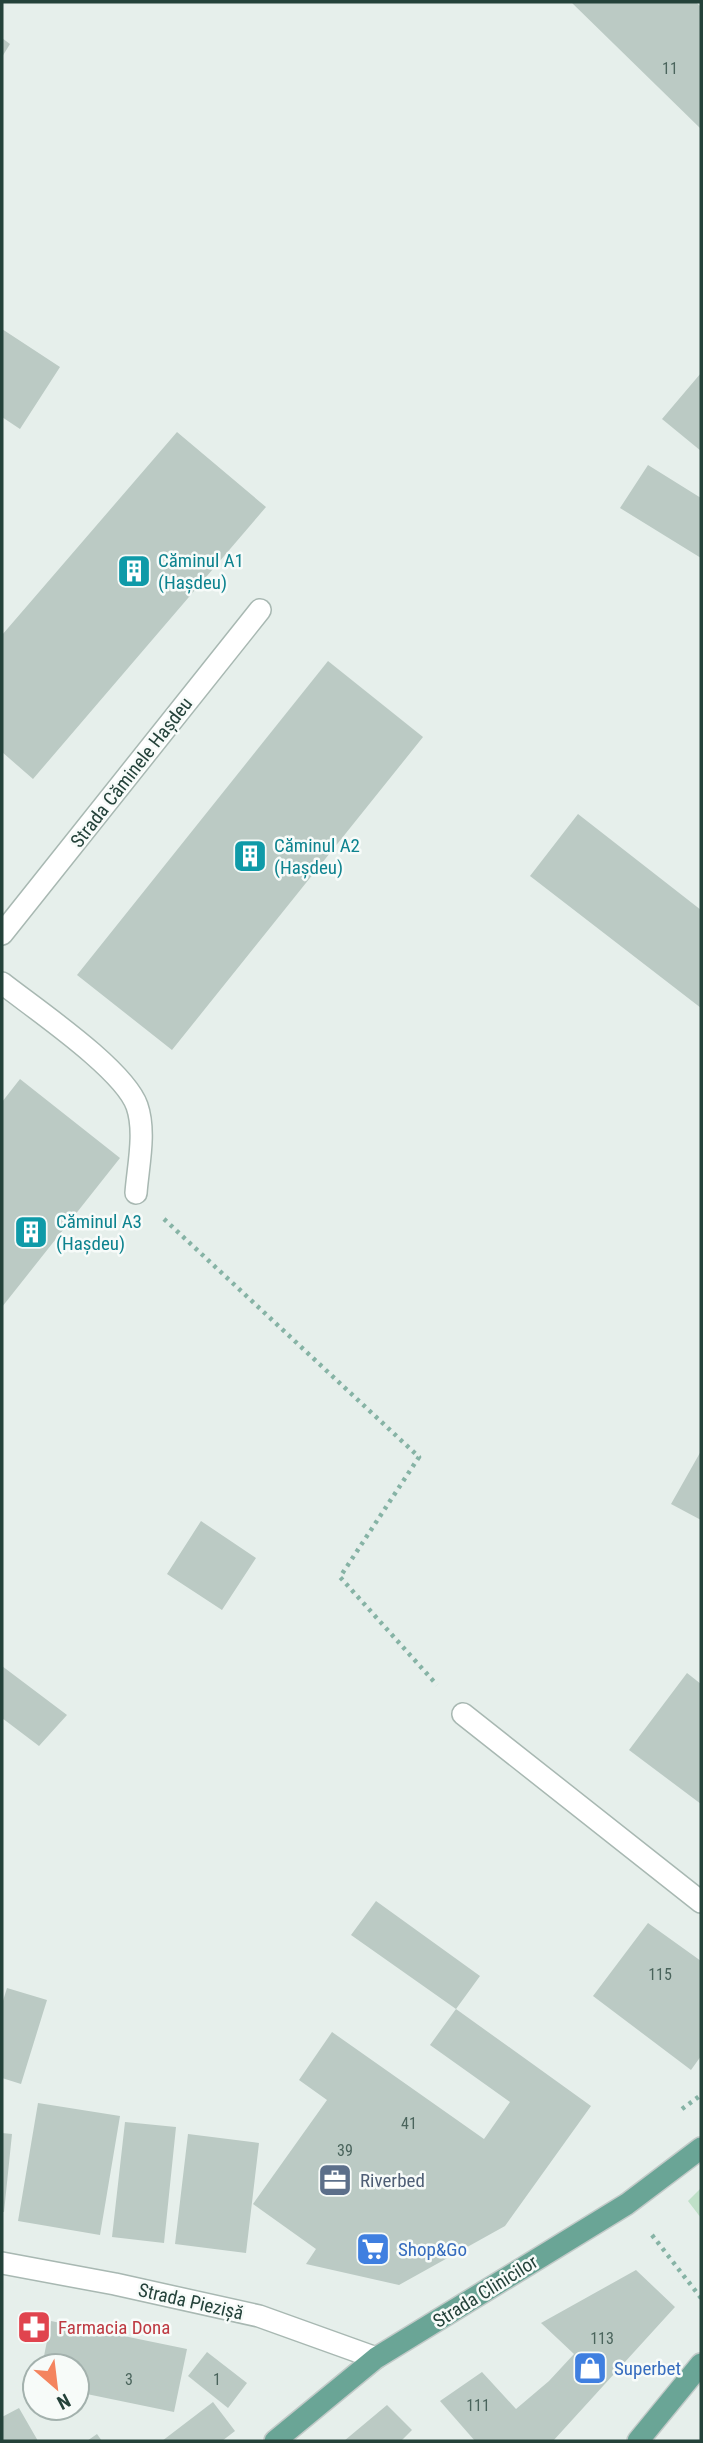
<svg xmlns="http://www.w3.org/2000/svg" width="703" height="2443" font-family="'Roboto Condensed',sans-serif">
	<rect width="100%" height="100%" fill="#e6efeb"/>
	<path fill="#bfe0c8" d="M701,2188V2218L688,2201Z"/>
	<path fill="#bbcac4" d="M571,2H696L701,7V129Z
		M2,38L10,44L2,57Z
		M2,329L60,367L20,429L2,417Z
		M701,373V451L662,419Z
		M177,432L266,507L33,779L2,752V635Z
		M648,465L701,498V558L620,508Z
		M328,661L423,737L172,1050L77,975Z
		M578,814L701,910V1008L530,876Z
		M20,1079L120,1158L2,1307V1102Z
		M701,1451V1520L671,1504Z
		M201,1521L256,1558L222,1610L167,1574Z
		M2,1666L67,1715L39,1746L2,1718Z
		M687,1673L701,1684V1804L629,1750Z
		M376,1901L480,1976L456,2009L351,1935Z
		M648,1923L701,1961V2056L691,2070L593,1996Z
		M7,1988L47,2000L21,2084L2,2078V2004Z
		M456,2009L591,2106L505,2226L399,2285L306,2264L316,2249L253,2204L327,2100L299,2080L332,2032L484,2139L510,2102L430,2045Z
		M38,2103L120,2116L100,2235L18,2221Z
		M125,2122L176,2127L164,2243L112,2237Z
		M2,2133L12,2134L4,2212H2Z
		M188,2134L259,2143L246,2253L175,2244Z
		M636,2270L675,2307L553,2441H475L440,2401L482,2372L516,2409L549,2381L574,2354L541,2323Z
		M51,2321L187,2349L174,2412L77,2392V2366H42Z
		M207,2352L247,2383L228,2408L188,2376Z
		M213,2402L235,2431L222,2441H162Z
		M387,2405L412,2430L401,2441H344Z
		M19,2408L38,2441H2V2417Z
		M97,2434L102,2441H87Z"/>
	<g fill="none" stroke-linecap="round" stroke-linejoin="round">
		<g stroke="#a8b8b2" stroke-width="24">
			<path id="minor" d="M2,934L260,610
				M2,983C35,1009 124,1069 137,1106C146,1132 138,1166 136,1193
				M463,1714L701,1902
				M2,2263L115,2284L259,2316L376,2358"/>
		</g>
		<g stroke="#c2cac8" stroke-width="24">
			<path id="major" d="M275,2441L376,2358L627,2204L701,2148
				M638,2441L701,2364"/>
		</g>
		<path stroke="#86b3a5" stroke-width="4.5" stroke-dasharray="3.5 5" stroke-linecap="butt" d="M164,1219L419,1457L340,1577L437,1685
			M682,2109L701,2095
			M652,2235L701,2298"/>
		<use href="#minor" stroke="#fff" stroke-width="21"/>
		<use href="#major" stroke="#6aa596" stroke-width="21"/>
	</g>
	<defs>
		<g id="building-square" transform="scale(1.75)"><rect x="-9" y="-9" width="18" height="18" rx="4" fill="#0f9aa8" stroke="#f7fbf9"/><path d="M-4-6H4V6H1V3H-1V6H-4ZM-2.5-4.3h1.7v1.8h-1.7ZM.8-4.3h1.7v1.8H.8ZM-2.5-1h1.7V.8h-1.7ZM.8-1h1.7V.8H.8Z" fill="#fff"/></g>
		<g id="office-square" transform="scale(1.75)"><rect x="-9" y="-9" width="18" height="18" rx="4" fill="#5c6f8a" stroke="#f7fbf9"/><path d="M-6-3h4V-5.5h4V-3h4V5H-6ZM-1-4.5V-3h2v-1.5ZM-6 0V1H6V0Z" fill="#fff"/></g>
		<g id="supermarket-square" transform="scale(1.75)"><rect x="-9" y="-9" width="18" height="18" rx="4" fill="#3f7fe0" stroke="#f7fbf9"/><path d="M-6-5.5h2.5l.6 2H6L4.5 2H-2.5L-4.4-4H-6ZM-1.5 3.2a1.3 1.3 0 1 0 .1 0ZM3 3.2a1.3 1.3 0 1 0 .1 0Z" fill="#fff"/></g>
		<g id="pharmacy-square" transform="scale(1.75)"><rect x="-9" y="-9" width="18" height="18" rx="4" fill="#e0444e" stroke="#f7fbf9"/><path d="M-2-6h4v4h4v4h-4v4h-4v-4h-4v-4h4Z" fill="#fff"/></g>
		<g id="shop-square" transform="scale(1.75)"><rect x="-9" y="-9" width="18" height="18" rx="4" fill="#3f7fe0" stroke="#f7fbf9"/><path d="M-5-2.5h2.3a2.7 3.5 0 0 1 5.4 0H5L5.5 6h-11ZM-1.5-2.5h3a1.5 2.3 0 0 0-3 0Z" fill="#fff"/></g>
	</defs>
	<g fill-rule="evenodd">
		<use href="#building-square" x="134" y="571"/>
		<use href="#building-square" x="250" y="856"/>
		<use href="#building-square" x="31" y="1232"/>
		<use href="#office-square" x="335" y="2180"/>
		<use href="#supermarket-square" x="373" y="2249"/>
		<use href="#pharmacy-square" x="34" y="2327"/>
		<use href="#shop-square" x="590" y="2368"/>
	</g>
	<g text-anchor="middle" stroke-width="5" stroke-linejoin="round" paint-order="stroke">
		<g font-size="16" fill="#4a645c">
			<text x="670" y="74">11</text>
			<text x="660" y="1980">115</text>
			<text x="409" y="2129">41</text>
			<text x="345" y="2156">39</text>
			<text x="602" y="2344">113</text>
			<text x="129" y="2385">3</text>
			<text x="217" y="2385">1</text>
			<text x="478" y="2411">111</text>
		</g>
		<g font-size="19" fill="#0d838f" stroke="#f7fbf9" text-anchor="start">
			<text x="158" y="567">Căminul A1<tspan x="158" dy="22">(Hașdeu)</tspan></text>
			<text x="274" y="852">Căminul A2<tspan x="274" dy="22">(Hașdeu)</tspan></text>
			<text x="56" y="1228">Căminul A3<tspan x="56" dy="22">(Hașdeu)</tspan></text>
		</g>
		<g font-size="19" fill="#24423a" stroke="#f7fbf9">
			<text transform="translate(131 772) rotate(-52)" y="7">Strada Căminele Hașdeu</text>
			<text transform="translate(485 2291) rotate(-32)" y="7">Strada Clinicilor</text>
			<text transform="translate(191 2301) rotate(13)" y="7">Strada Piezișă</text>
		</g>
		<g font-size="19" fill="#4e5e75" stroke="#f7fbf9" text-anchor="start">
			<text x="360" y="2187">Riverbed</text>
		</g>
		<g font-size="19" fill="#366cbe" stroke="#f7fbf9" text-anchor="start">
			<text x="398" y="2256">Shop&amp;Go</text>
			<text x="614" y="2375">Superbet</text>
		</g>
		<g font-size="19" fill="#be3a42" stroke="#f7fbf9" text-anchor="start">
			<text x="58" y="2334">Farmacia Dona</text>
		</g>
	</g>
	<rect width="703" height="2443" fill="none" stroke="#24423a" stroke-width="7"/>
	<g transform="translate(56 2387) rotate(152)"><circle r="33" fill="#f7fbf9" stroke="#a3b1ad" stroke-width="2"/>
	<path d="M0-5L12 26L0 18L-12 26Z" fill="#f4845f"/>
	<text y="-10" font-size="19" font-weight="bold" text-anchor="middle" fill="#24423a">N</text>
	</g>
</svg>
